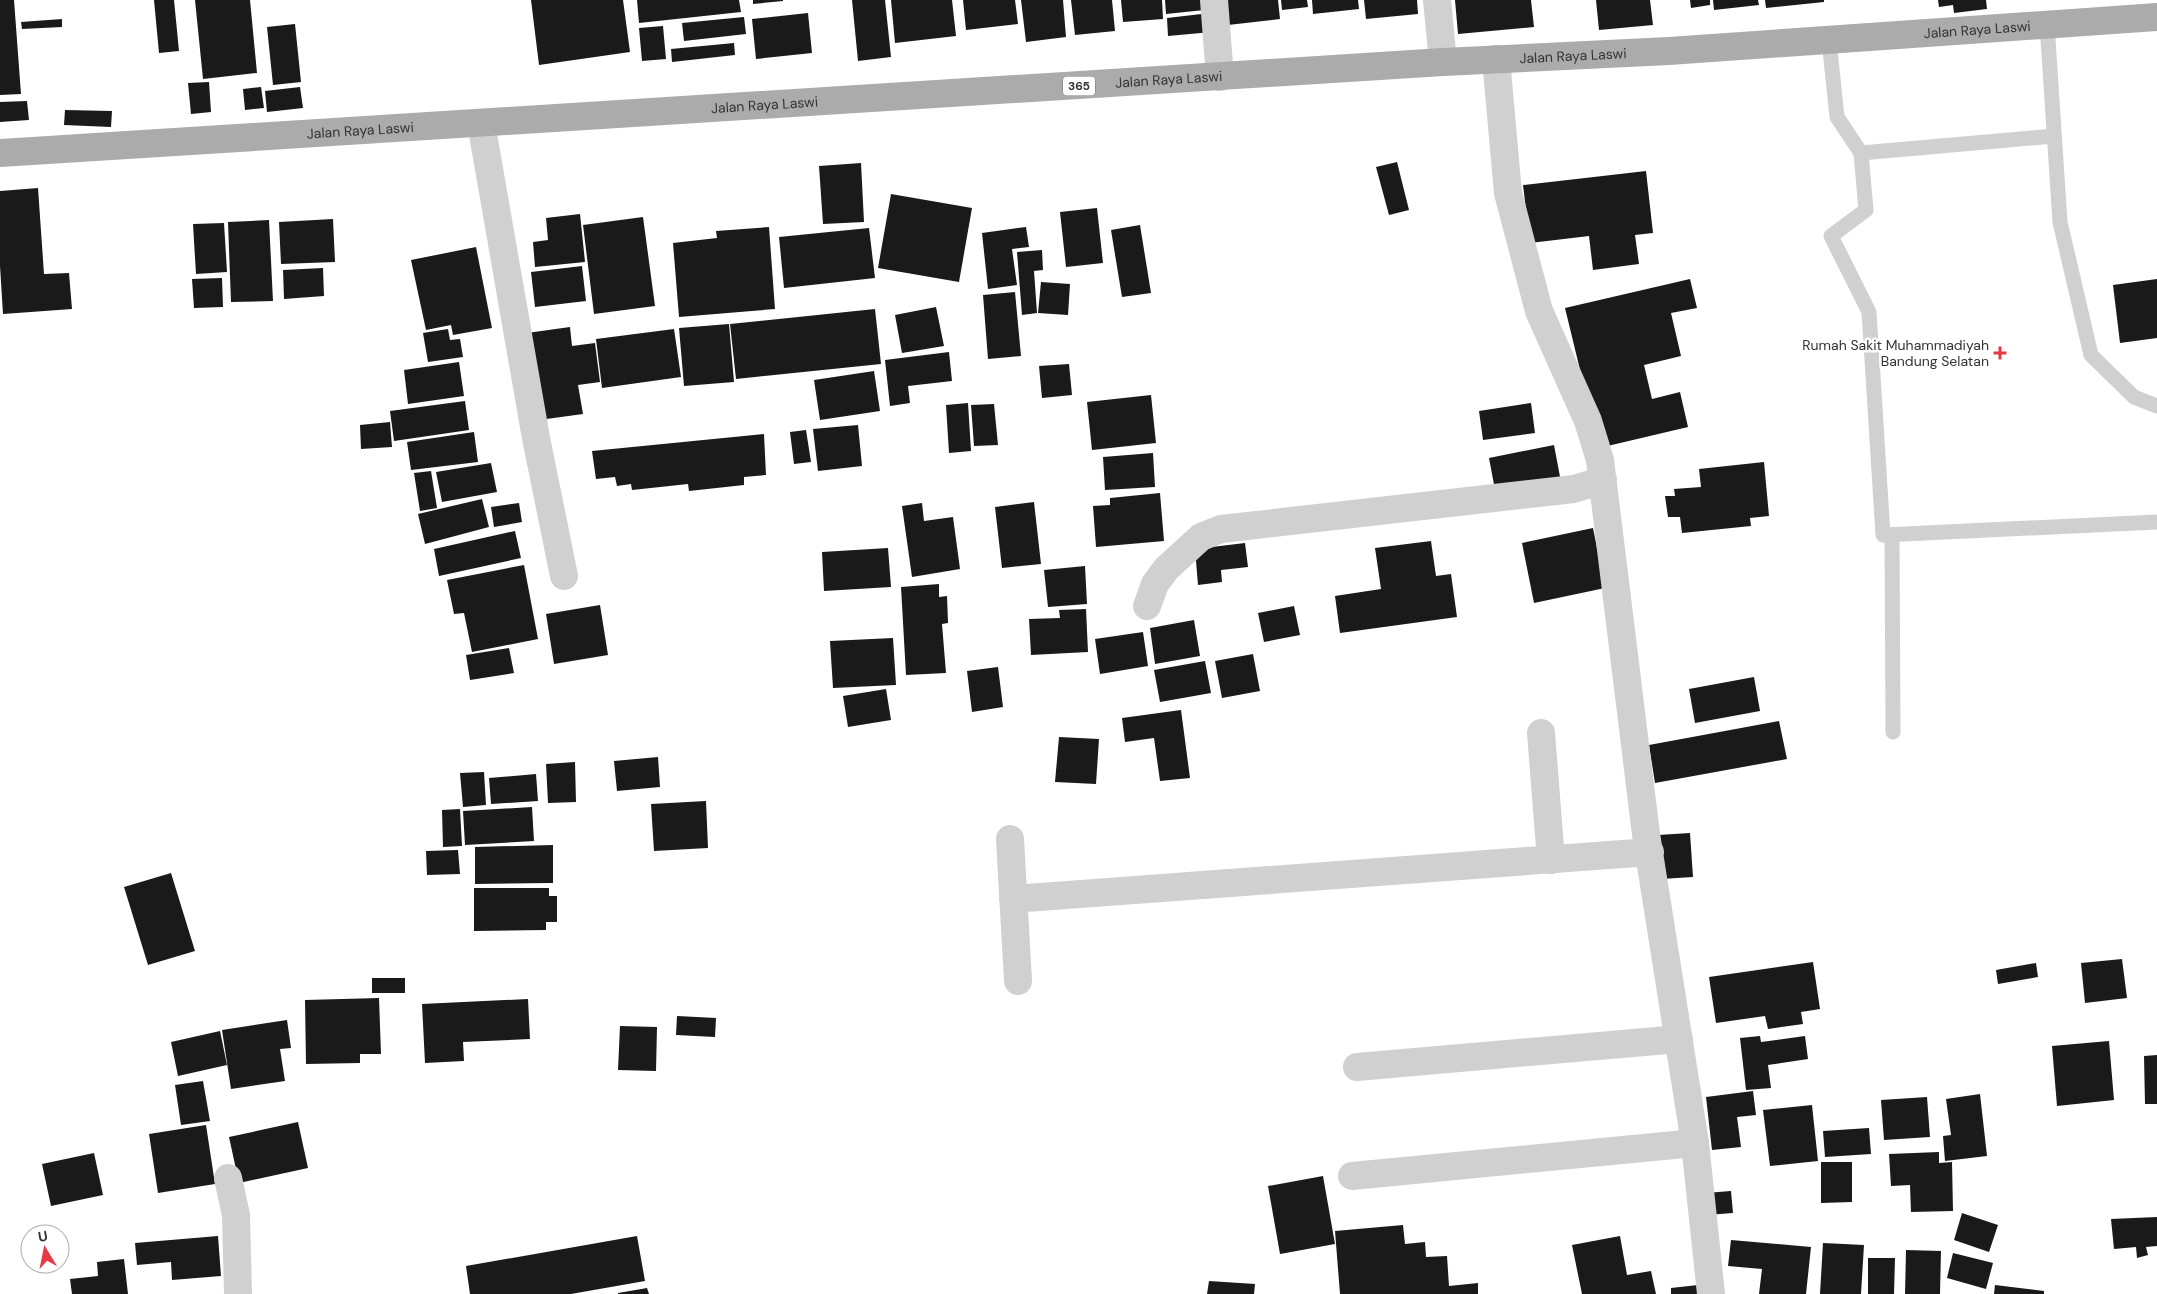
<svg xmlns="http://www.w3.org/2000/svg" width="2157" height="1294" font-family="'DM Sans',sans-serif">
	<rect width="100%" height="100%" fill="#fff"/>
	<path fill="#1a1a1a" d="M0,0H14L21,94L0,95Z
		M154,0H174L179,51L159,53Z
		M195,0H250L257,73L203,79Z
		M531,0H623L630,52L539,65Z
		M637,0H739L741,12L639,23Z
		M753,0H783V1L753,4Z
		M852,0H885L891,57L858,61Z
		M891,0H952L956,36L895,43Z
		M963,0H1015L1018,24L966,30Z
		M1021,0H1063L1066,37L1026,42Z
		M1071,0H1112L1115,31L1075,35Z
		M1121,0H1162L1163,19L1123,22Z
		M1165,0H1213L1214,9L1166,14Z
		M1225,0H1278L1280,19L1228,25Z
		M1281,0H1307L1308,7L1282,10Z
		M1312,0H1358L1359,9L1313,14Z
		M1364,0H1417L1418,14L1366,19Z
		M1455,0H1531L1534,27L1458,34Z
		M1596,0H1650L1653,25L1599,30Z
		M1690,0H1710V5L1691,8Z
		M1713,0H1758L1759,5L1714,10Z
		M1765,0H1824V2L1766,8Z
		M1938,0H1986L1987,9L1954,13L1953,5L1939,7Z
		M808,13L812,53L756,59L752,19Z
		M1210,13L1212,32L1168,36L1167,18Z
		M744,17L746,34L684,41L682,23Z
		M62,19V27L22,29L21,22Z
		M295,24L301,82L273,85L267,27Z
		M663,26L666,59L642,61L639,28Z
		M734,43L735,55L672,62L671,49Z
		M209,82L211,112L191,114L188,83Z
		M261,87L264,108L245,110L243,89Z
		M300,87L303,108L267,112L265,91Z
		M27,101L29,120L0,122V102Z
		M65,110L112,111L111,127L64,125Z
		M1397,162L1409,210L1389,215L1376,167Z
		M861,163L864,222L823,224L819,166Z
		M1646,171L1653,233L1635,235L1639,264L1593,270L1589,236L1530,243L1523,185Z
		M38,188L44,274L69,273L72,309L3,314L0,266V191Z
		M891,194L972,208L959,282L878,268Z
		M1097,208L1103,263L1066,267L1060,212Z
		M580,214L585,262L535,267L533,242L548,240L546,218Z
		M643,217L655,306L594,314L583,225Z
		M333,219L335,262L281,264L279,222Z
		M269,220L273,301L231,302L228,222Z
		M224,223L227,272L196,274L193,224Z
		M1140,225L1151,293L1122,297L1111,230Z
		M769,227L775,309L679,317L673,243L717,238L716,231Z
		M1026,227L1029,247L1012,249L1017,285L988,289L982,233Z
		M869,228L875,278L784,288L779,237Z
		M476,247L492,328L453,335L451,325L426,330L411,260Z
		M1042,250L1043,270L1034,271L1037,313L1022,315L1017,252Z
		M582,266L586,301L535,307L531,272Z
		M323,268L324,296L284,299L283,270Z
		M222,278L223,307L194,308L192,279Z
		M1690,279L1697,308L1671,313L1681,356L1644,365L1652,399L1680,392L1688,427L1599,448L1565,308Z
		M2157,279V338L2120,343L2113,285Z
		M1041,282L1070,284L1068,315L1038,313Z
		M1015,292L1021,356L988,359L983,295Z
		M936,307L944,346L902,353L895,315Z
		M875,309L881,364L736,379L730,324Z
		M729,324L734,382L684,386L679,328Z
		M570,327L572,346L595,343L600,382L578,385L583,414L539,420L527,333Z
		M448,329L450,340L460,339L463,357L428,362L423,333Z
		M674,329L681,377L602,388L596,339Z
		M949,352L952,381L908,386L910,403L890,406L885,360Z
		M459,362L464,396L408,404L404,370Z
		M1069,364L1072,395L1042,398L1039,366Z
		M874,371L880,411L820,420L814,380Z
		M1151,395L1156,443L1092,450L1087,402Z
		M465,401L469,430L394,441L390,411Z
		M968,403L971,451L949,453L946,405Z
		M1531,403L1535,433L1483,440L1479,411Z
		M994,404L998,445L974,446L971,405Z
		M390,422L392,447L361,449L360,425Z
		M858,425L862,466L818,471L813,429Z
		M806,430L811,462L794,464L790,432Z
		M474,432L478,462L411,470L407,442Z
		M764,434L766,475L744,477V485L689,491L688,484L632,490L631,484L617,486L615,477L596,479L592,451Z
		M1554,445L1561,482L1496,495L1489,458Z
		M1153,453L1155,487L1105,490L1103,457Z
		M1764,462L1769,516L1750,518L1751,526L1682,533L1680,517H1668L1665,496H1675L1674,489L1701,487L1699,469Z
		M491,463L497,492L442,502L436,472Z
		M431,471L437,508L420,511L414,473Z
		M1160,493L1164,541L1096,547L1093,506L1110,505V498Z
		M482,499L489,527L425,544L418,514Z
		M1034,502L1041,564L1002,568L995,507Z
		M519,503L522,522L494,527L491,507Z
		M922,503L924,521L953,517L960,569L912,577L902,506Z
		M1593,528L1605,588L1534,603L1522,543Z
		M515,531L521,558L439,576L434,549Z
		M1431,541L1436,576L1451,574L1457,617L1340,633L1335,596L1381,589L1375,548Z
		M1245,543L1248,567L1221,570L1222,582L1198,585L1195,549Z
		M888,548L891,587L824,591L822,552Z
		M524,565L538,639L472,652L464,613L454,614L447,580Z
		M1085,566L1087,604L1048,607L1044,570Z
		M939,584V597L947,596L948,623L942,624L946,673L906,675L901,587Z
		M600,605L608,655L554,664L546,614Z
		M1294,606L1300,635L1264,642L1258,613Z
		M1086,609L1088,652L1031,655L1029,619L1060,618L1059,610Z
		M1194,620L1200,656L1155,664L1150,628Z
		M1143,632L1148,666L1100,674L1095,639Z
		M893,638L896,685L833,688L830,641Z
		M509,648L514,673L470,680L466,655Z
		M1253,654L1260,691L1222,698L1215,661Z
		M1205,661L1211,693L1160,702L1154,670Z
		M998,667L1003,707L972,712L967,671Z
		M1754,677L1760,711L1695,723L1689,689Z
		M886,689L891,720L848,727L843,696Z
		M1181,710L1190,778L1160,781L1154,738L1125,742L1122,718Z
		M1779,721L1787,759L1655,783L1649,745Z
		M1059,737L1099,739L1096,784L1055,782Z
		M658,757L660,787L617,791L614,761Z
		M575,762L576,802L548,803L546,764Z
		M484,772L486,805L463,807L460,773Z
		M536,774L538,801L491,804L489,778Z
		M706,801L708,848L654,851L651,804Z
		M532,807L534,841L465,845L463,811Z
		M460,809L462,846L443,847L442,810Z
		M1690,833L1693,877L1661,879L1658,835Z
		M553,845V883L475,884V847Z
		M458,850L460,874L427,875L426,851Z
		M171,873L195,951L148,965L124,887Z
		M474,888H549V896H557V922H546V930L474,931Z
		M2122,959L2127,998L2085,1003L2081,963Z
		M1813,962L1820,1009L1801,1012L1803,1024L1768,1029L1765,1016L1716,1023L1709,977Z
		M2036,963L2038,977L1998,984L1996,970Z
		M372,978H405V993H372Z
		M379,998L381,1054H360V1063L306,1064L305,1000Z
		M528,999L530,1039L463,1042L464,1061L425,1063L422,1004Z
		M677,1016L716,1018L715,1037L676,1035Z
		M287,1020L291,1048L280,1049L285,1081L231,1089L222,1030Z
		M620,1026L657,1027L656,1071L618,1070Z
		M220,1031L227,1065L178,1076L171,1042Z
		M1760,1036L1761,1042L1805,1036L1808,1059L1768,1065L1771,1088L1746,1090L1740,1038Z
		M2109,1041L2114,1100L2057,1106L2052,1046Z
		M2157,1055V1104H2145L2144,1056Z
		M203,1081L210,1121L181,1125L175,1085Z
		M1753,1091L1756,1115L1737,1117L1741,1147L1712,1150L1706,1097Z
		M1980,1094L1987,1156L1945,1161L1943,1136L1951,1135L1946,1099Z
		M1927,1097L1930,1137L1884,1140L1881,1100Z
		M1812,1105L1818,1161L1770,1166L1763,1110Z
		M298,1122L308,1168L239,1183L229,1137Z
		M206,1125L215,1184L158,1193L149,1134Z
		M1869,1128L1871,1154L1825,1157L1823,1131Z
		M1939,1152V1163L1952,1162L1953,1211L1911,1212L1910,1185L1891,1186L1889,1154Z
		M94,1153L103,1195L51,1206L42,1164Z
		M1821,1162H1852V1202L1821,1203Z
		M1323,1176L1335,1244L1280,1254L1268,1186Z
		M1731,1191L1733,1213L1707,1215L1705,1193Z
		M1962,1213L1998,1225L1989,1252L1954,1240Z
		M2157,1217V1246L2146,1247L2148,1255L2137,1258L2136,1247L2114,1249L2111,1219Z
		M1403,1225L1405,1244L1425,1242L1426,1257L1447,1256L1449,1286L1478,1283V1294H1340L1335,1231Z
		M218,1236L221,1276L172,1280L171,1262L137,1265L135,1243Z
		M637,1236L645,1281L571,1294H470L466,1266Z
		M1620,1236L1627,1275L1651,1271L1656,1294H1582L1572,1245Z
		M1731,1240L1811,1247L1806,1294H1759L1762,1269L1728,1266Z
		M1823,1243L1864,1245L1861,1294H1820Z
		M1906,1250L1941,1251L1940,1294H1905Z
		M1953,1253L1993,1263L1986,1289L1947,1278Z
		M1868,1258H1895L1894,1294H1868Z
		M124,1259L128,1294H72L70,1279L98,1276L97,1262Z
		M1209,1281L1255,1284L1254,1294H1207Z
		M1698,1285L1699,1294H1671V1288Z
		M1995,1285L2044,1291V1294H1994Z
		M647,1288L649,1294H618V1293Z"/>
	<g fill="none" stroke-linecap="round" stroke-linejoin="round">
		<path stroke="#d0d0d0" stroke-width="15" d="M2047,24L2060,222L2091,355L2134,397L2157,406
			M1829,40L1837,117L1861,153L1866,210L1831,236L1869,312L1883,535L2157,522
			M1861,153L2054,136
			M1892,535L1893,732"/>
		<path stroke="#d0d0d0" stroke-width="28" d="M1214,0L1220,77
			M1437,0L1443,62
			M1496,59L1508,193L1539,311L1588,421L1600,460L1646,834L1695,1143L1711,1294
			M481,123L536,438L564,576
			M1147,606L1155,584L1166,569L1201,537L1221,529L1574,489L1603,480
			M1541,733L1551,860
			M1010,839L1018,981
			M1013,899L1650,852
			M1357,1067L1679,1039
			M1352,1176L1695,1143
			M228,1178L236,1215L238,1294"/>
		<path stroke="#ababab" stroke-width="28" id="s1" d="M0,153L1443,62L1669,51L2157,17"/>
	</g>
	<path fill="#e63946" stroke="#fff" stroke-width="2" d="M1997.5 345.5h5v5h5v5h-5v5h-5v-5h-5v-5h5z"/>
	<g text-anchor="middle" stroke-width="5" stroke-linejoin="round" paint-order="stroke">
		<rect fill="#fff" stroke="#707070" stroke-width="1" x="1063" y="76.5" width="32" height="19" rx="4"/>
		<g font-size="12" font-weight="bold" fill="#333">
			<text x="1079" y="90">365</text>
		</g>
		<g font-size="14" fill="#333" stroke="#fff">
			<text dy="5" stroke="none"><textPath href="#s1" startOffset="1981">Jalan Raya Laswi</textPath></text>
			<text dy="5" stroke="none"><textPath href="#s1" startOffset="1576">Jalan Raya Laswi</textPath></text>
			<text dy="5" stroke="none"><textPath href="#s1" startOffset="1171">Jalan Raya Laswi</textPath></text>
			<text dy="5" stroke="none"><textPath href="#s1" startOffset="766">Jalan Raya Laswi</textPath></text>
			<text dy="5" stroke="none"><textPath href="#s1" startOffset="361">Jalan Raya Laswi</textPath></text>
		</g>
		<g font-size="14" fill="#333" stroke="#fff" text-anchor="end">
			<text x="1989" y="350">Rumah Sakit Muhammadiyah<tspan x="1989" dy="16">Bandung Selatan</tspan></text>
		</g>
	</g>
	<g transform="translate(45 1249) rotate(350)"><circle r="24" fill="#ffffff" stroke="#adadad"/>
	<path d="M0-4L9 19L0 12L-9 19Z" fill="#e63946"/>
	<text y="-8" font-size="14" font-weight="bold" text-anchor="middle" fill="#333333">U</text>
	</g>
</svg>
